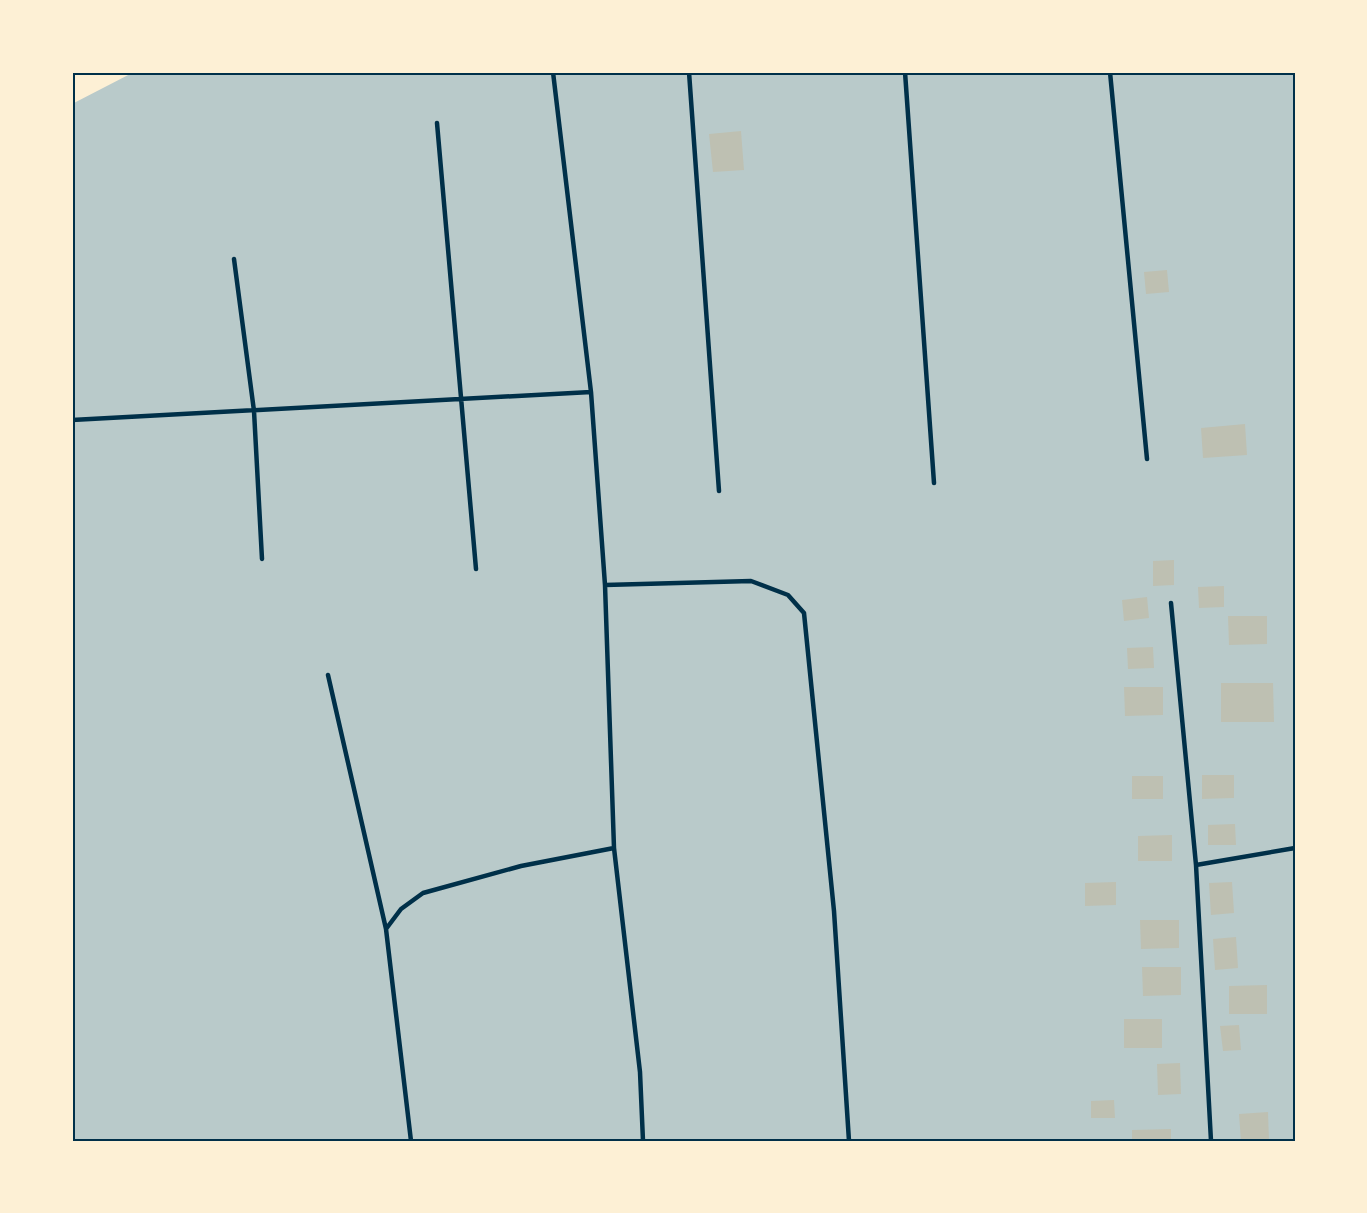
<svg xmlns="http://www.w3.org/2000/svg" width="1367" height="1213" font-family="Raleway,sans-serif">
	<rect width="100%" height="100%" fill="#fdf0d5"/>
	<path fill="#b9caca" d="M134,72H1295V1141H72V104Z"/>
	<path fill="#bec0b2" d="M741,131L744,170L713,172L709,134Z
		M1167,270L1169,292L1146,294L1144,272Z
		M1245,424L1247,455L1203,458L1201,428Z
		M1174,560V585L1153,586V561Z
		M1224,586V607L1199,608L1198,587Z
		M1147,597L1149,618L1124,621L1122,600Z
		M1228,616H1267V644L1229,645Z
		M1153,647L1154,668L1128,669L1127,648Z
		M1221,683H1273L1274,722H1221Z
		M1124,687H1163V715L1125,716Z
		M1202,775H1234V798L1202,799Z
		M1132,776H1163V799H1132Z
		M1235,824L1236,845H1208V825Z
		M1172,835V861H1138V836Z
		M1116,882V905L1085,906V883Z
		M1232,882L1234,913L1211,915L1209,883Z
		M1140,920H1179V948L1141,949Z
		M1236,937L1238,968L1215,970L1213,939Z
		M1142,967H1181V995L1143,996Z
		M1267,985V1014H1229V986Z
		M1124,1019H1162V1048H1124Z
		M1239,1025L1241,1050L1223,1051L1220,1026Z
		M1180,1063L1181,1094L1158,1095L1157,1064Z
		M1114,1100L1115,1118H1091V1101Z
		M1268,1112L1269,1141H1241L1239,1114Z
		M1171,1129V1141H1132V1130Z"/>
	<g fill="none" stroke-linecap="round" stroke-linejoin="round">
		<path stroke="#003049" stroke-width="4.5" d="M553,72L591,392L605,585L614,848L640,1072L643,1141
			M689,72L719,491
			M905,72L934,483
			M1110,72L1147,459
			M437,123L476,569
			M234,259L254,411L262,559
			M72,420L591,392
			M605,585L751,581L788,595L804,613L834,911L849,1141
			M1171,603L1196,865L1211,1141
			M328,675L386,929
			M1196,865L1295,848
			M411,1141L386,929L401,909L423,893L521,866L614,848"/>
	</g>
	<rect width="1367" height="1213" fill="none" stroke="#fdf0d5" stroke-width="147"/>
	<rect x="74" y="74" width="1220" height="1066" fill="none" stroke="#003049" stroke-width="2"/>
</svg>
